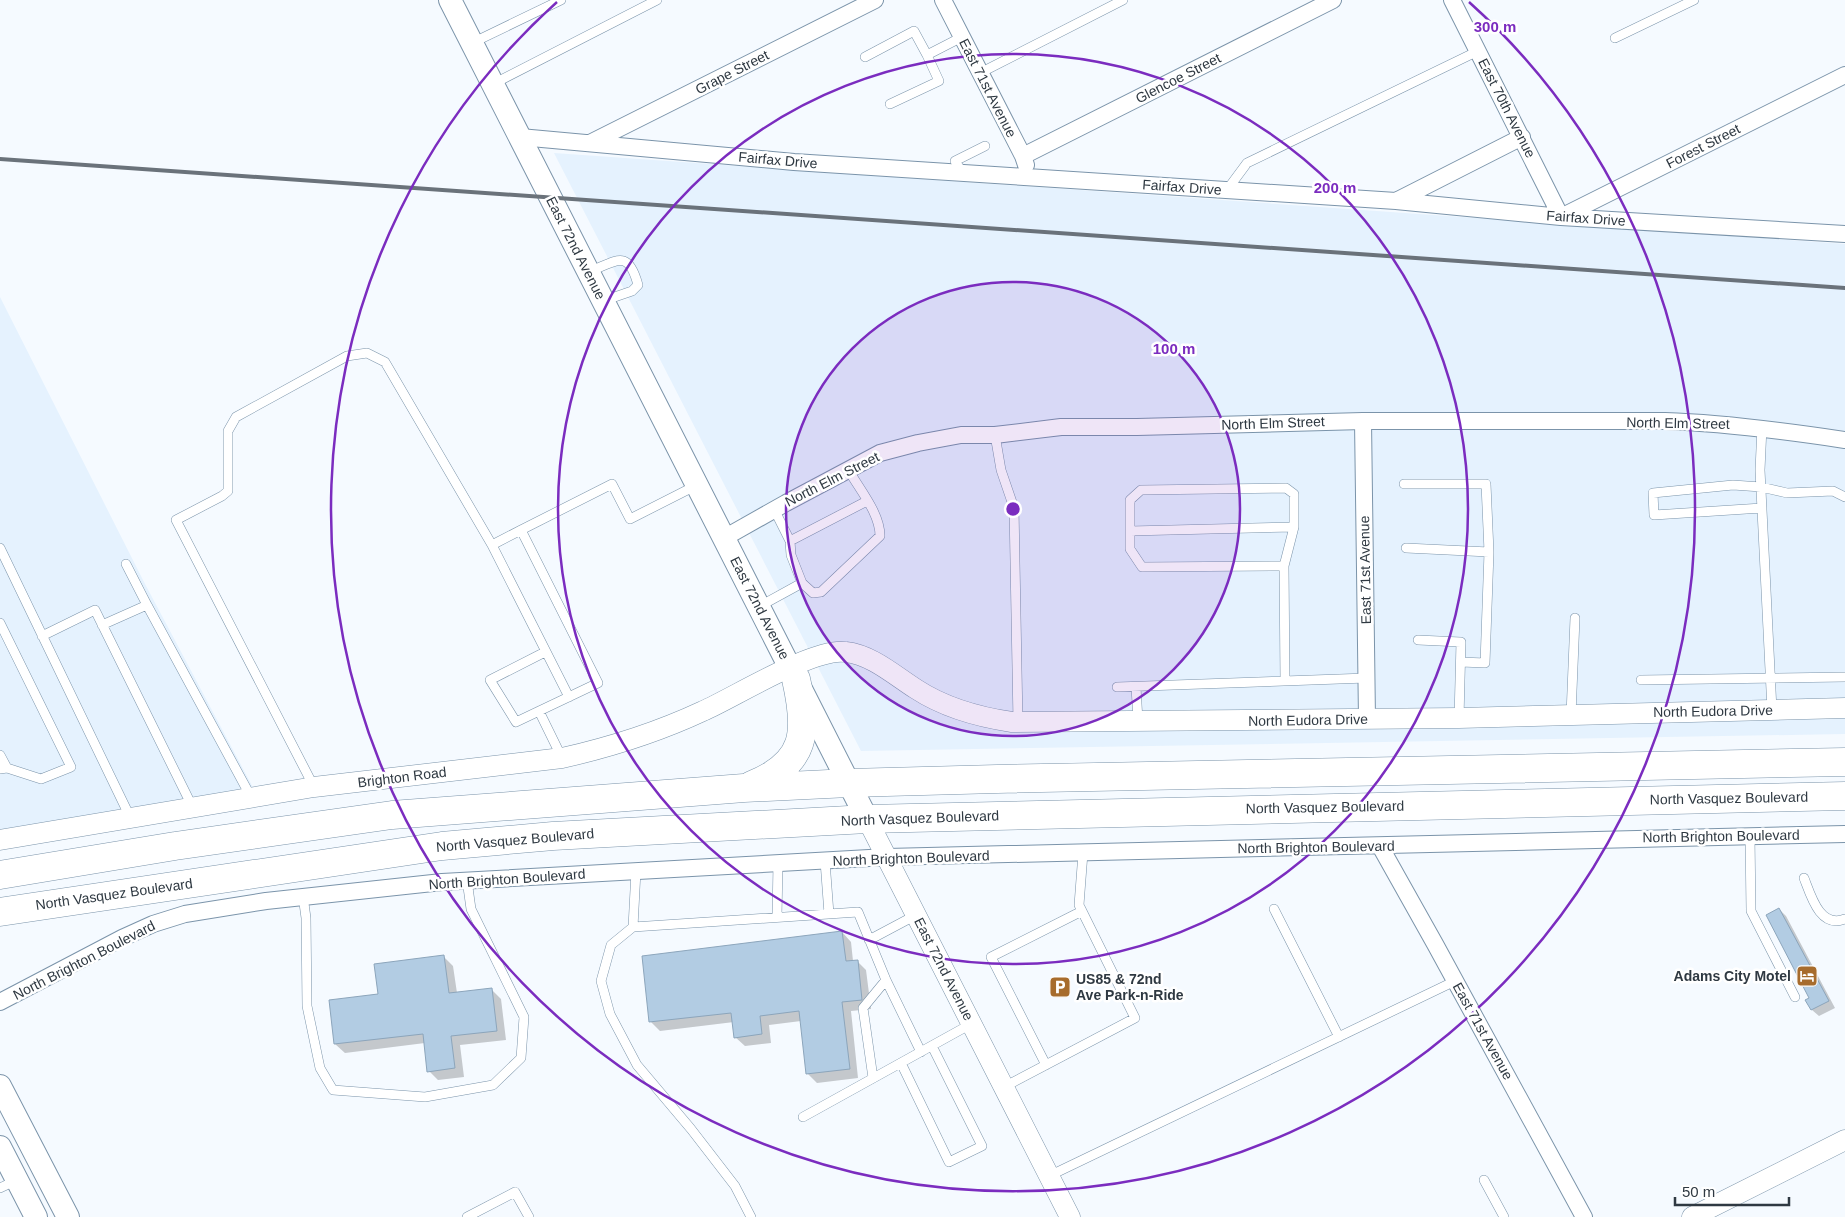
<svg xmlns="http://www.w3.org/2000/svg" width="1845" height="1217" font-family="Helvetica,sans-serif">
	<rect width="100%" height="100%" fill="#f5faff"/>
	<path fill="#e5f2fe" d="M554,153L1845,244V734L861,751Z
		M0,297L144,582L258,797L0,840Z"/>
	<path fill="#0003" d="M1779,909L1786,916L1835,1008L1819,1016L1812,1010L1807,1001L1811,999Z
		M842,932L851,942L853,961H857L866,970L871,1009L851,1011L858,1078L817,1083L807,1073L801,1021L769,1025L771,1043L745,1046L735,1037L734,1022L660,1031L651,1022Z
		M444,957L453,966L457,993L491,989L501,999L506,1040L460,1045L464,1077L438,1080L429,1071L425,1043L345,1053L335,1044L379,995Z"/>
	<path fill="#b2cce3" stroke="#8ca5bb" d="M1779,908L1829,1001L1811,1010L1805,1000L1809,998L1766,915Z
		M842,931L846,961L858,960L862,1000L842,1002L850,1069L806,1074L799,1011L760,1016L762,1034L734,1038L731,1013L649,1022L642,956Z
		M444,955L449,993L492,988L497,1031L451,1036L455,1068L427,1072L423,1034L334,1044L329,1000L378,994L374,964Z"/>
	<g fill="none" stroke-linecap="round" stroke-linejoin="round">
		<g stroke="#7b94aa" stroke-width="10">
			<path id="service" d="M1615,38L1694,0
				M472,43L561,0
				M865,57L914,31L927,55L962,37
				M980,73L1123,0
				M493,84L657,0
				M890,104L939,81L927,55
				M962,172L955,161L985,146
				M1227,190L1247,163L1478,51
				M588,272C617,261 628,248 638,285L632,291L603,301
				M1762,427L1760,470L1772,710
				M995,435L1001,470L1014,508L1018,722
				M1404,484H1486L1489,552
				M1286,488L1294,494V527L1284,566L1142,567L1130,549V500L1141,490Z
				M1762,508L1654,515L1653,493L1733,485L1761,487L1787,493L1833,491L1845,497
				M521,530L612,484L630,519L697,485
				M1130,531L1294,527
				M790,541L867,501
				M0,548L131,819
				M1406,548L1489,552L1485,663L1461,662
				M126,564L147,605
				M1284,566L1285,681
				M802,583L813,593L821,592L880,536C880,513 859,489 848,469
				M760,606L802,583L791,555L790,541L774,509
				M0,623L71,767L41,779L7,768
				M102,625L147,605L251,797
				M42,636L95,610L193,808
				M1418,640L1461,642L1459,718
				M545,652L490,680L516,722L598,683L521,530L492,545L569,697
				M1641,680L1845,677
				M1117,687L1367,678
				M1136,687L1138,721
				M539,711L562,758
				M1571,715L1575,618
				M0,755L7,768L0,769
				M314,787L176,520L222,496L228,491V431L236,417L347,356L367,353L385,362L492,545
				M1750,836L1751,911L1795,997
				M825,861L829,914
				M636,871L633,927L611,945L601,981L610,1014L637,1065L691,1129L735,1186L751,1217
				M1804,878C1811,896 1820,929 1845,919
				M303,896L306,918L307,1006L320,1068L333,1090L425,1097L493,1085L521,1058L524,1017L471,909L467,880
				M1274,909L1339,1037
				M777,917L778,863
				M633,927L858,912L886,980
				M869,940L916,915
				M901,1063L949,1162L982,1146L932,1046
				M1046,1065L991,957L1082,911
				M873,1078L863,1008L886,980L921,1052
				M1004,1087L1135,1018L1079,905L1083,853
				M803,1117L971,1024
				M1049,1176L1455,981
				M1484,1180L1504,1217
				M0,1188L17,1180
				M467,1217L515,1192L529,1217"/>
		</g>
		<g stroke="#7b94aa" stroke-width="18">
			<path id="minor" d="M943,0L1023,156L1026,165
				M1452,0L1561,217L1845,75
				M520,137L794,162L1396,201L1561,217L1845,234
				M590,143L875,0
				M1023,156L1333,0
				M1396,201L1522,137
				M1363,421L1367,719
				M724,538L786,503L880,453L918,443L961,435H995L1061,427H1137L1363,421H1665C1726,423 1785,431 1845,440
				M1380,846L1435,944L1584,1217
				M0,1002L122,938L153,924L185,914L266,901L442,882L887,857L1845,834"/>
		</g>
		<g stroke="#7b94aa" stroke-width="21">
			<path id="tertiary" d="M867,819L1070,1217
				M0,840L314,787L562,758C611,747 658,732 703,711C735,697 814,647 846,652C872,655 894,675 916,689C945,708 978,717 1012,722L1459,718L1845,708
				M1692,1217L1845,1140"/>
		</g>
		<g stroke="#7b94aa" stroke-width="24">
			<path id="secondary" d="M450,0L790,668
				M801,689L867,819
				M0,1086L68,1217
				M0,1147L36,1217"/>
		</g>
		<g stroke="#7b94aa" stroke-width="29">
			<path id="trunk" d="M752,785C807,763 808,732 796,679
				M0,875L175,846L392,815L744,788L849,783L997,779L1845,762
				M0,912L442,846L553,836L867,819L1845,796"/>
		</g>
		<use href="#service" stroke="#fff" stroke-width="9"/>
		<use href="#minor" stroke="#fff" stroke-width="16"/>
		<use href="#tertiary" stroke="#fff" stroke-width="20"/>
		<use href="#secondary" stroke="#fff" stroke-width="22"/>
		<use href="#trunk" stroke="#fff" stroke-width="28"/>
		<path stroke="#6a727a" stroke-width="4" d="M0,159L1845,288"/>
	</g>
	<circle cx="1013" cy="509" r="227" fill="#7b2cbf" fill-opacity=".12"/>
	<g fill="none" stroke="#7b2cbf" stroke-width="2.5">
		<circle cx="1013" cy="509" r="227"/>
		<circle cx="1013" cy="509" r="455"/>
		<path d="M1469 2A682 682 0 1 1 557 2"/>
	</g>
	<defs>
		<g id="hotel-square" transform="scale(1.125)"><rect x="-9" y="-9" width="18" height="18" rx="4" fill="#a76c2d" stroke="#fff"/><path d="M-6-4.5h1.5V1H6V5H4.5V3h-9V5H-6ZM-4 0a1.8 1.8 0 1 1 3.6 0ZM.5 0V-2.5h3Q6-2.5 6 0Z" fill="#fff"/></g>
		<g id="parking-square" transform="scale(1.125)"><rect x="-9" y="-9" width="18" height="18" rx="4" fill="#a76c2d" stroke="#fff"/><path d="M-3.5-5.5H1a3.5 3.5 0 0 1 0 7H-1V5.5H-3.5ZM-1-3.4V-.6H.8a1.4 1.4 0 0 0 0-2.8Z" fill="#fff"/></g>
	</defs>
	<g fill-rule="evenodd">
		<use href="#hotel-square" x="1807" y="976"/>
		<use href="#parking-square" x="1060" y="987"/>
	</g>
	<g text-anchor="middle" stroke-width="5" stroke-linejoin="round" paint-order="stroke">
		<g font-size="14" fill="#2f3942" stroke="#fff">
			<text transform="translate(732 72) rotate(-27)" y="5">Grape Street</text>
			<text transform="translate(1178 78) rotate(-27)" y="5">Glencoe Street</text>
			<text transform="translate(988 88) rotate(63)" y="5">East 71st Avenue</text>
			<text transform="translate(1507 108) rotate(63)" y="5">East 70th Avenue</text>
			<text transform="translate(1703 146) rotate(-27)" y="5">Forest Street</text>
			<text transform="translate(778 160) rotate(5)" y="5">Fairfax Drive</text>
			<text transform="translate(1182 187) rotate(4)" y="5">Fairfax Drive</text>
			<text transform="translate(1586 218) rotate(4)" y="5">Fairfax Drive</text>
			<text transform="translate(576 248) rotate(63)" y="5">East 72nd Avenue</text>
			<text transform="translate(1273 423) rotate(-2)" y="5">North Elm Street</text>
			<text transform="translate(1678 423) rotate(1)" y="5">North Elm Street</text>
			<text transform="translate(832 479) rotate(-27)" y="5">North Elm Street</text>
			<text transform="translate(1365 570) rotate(-91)" y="5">East 71st Avenue</text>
			<text transform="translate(760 608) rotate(63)" y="5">East 72nd Avenue</text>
			<text transform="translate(1713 711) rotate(-1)" y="5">North Eudora Drive</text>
			<text transform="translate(1308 720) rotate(-1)" y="5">North Eudora Drive</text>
			<text transform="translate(402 777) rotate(-7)" y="5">Brighton Road</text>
			<text transform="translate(1729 798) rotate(-1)" y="5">North Vasquez Boulevard</text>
			<text transform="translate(1325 807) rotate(-1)" y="5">North Vasquez Boulevard</text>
			<text transform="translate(920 818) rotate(-2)" y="5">North Vasquez Boulevard</text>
			<text transform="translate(1721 836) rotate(-1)" y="5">North Brighton Boulevard</text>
			<text transform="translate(515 840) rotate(-5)" y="5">North Vasquez Boulevard</text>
			<text transform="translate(1316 847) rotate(-1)" y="5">North Brighton Boulevard</text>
			<text transform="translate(911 858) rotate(-2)" y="5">North Brighton Boulevard</text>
			<text transform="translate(507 879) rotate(-4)" y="5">North Brighton Boulevard</text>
			<text transform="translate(114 894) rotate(-8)" y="5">North Vasquez Boulevard</text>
			<text transform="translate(84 960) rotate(-27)" y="5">North Brighton Boulevard</text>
			<text transform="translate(944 969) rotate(63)" y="5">East 72nd Avenue</text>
			<text transform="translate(1483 1031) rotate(61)" y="5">East 71st Avenue</text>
		</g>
		<g font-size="14" font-weight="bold" fill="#2f3942" stroke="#fff" text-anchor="end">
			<text x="1791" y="981">Adams City Motel</text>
			<text x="1076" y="984" text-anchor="start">US85 &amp; 72nd<tspan x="1076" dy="16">Ave Park-n-Ride</tspan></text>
		</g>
	</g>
	<circle cx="1013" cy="509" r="8" fill="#7b2cbf" stroke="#fff" stroke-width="2.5"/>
	<g font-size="15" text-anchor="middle" font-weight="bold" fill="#7b2cbf" stroke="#fff" stroke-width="5" stroke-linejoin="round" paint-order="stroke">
		<text x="1495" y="32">300 m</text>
		<text x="1335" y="193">200 m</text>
		<text x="1174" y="354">100 m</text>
	</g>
	<path d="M1675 1197v8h114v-8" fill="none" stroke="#2f3942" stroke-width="2.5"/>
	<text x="1682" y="1197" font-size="15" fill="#2f3942" stroke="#ffffff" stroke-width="4" paint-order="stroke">50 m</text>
</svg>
